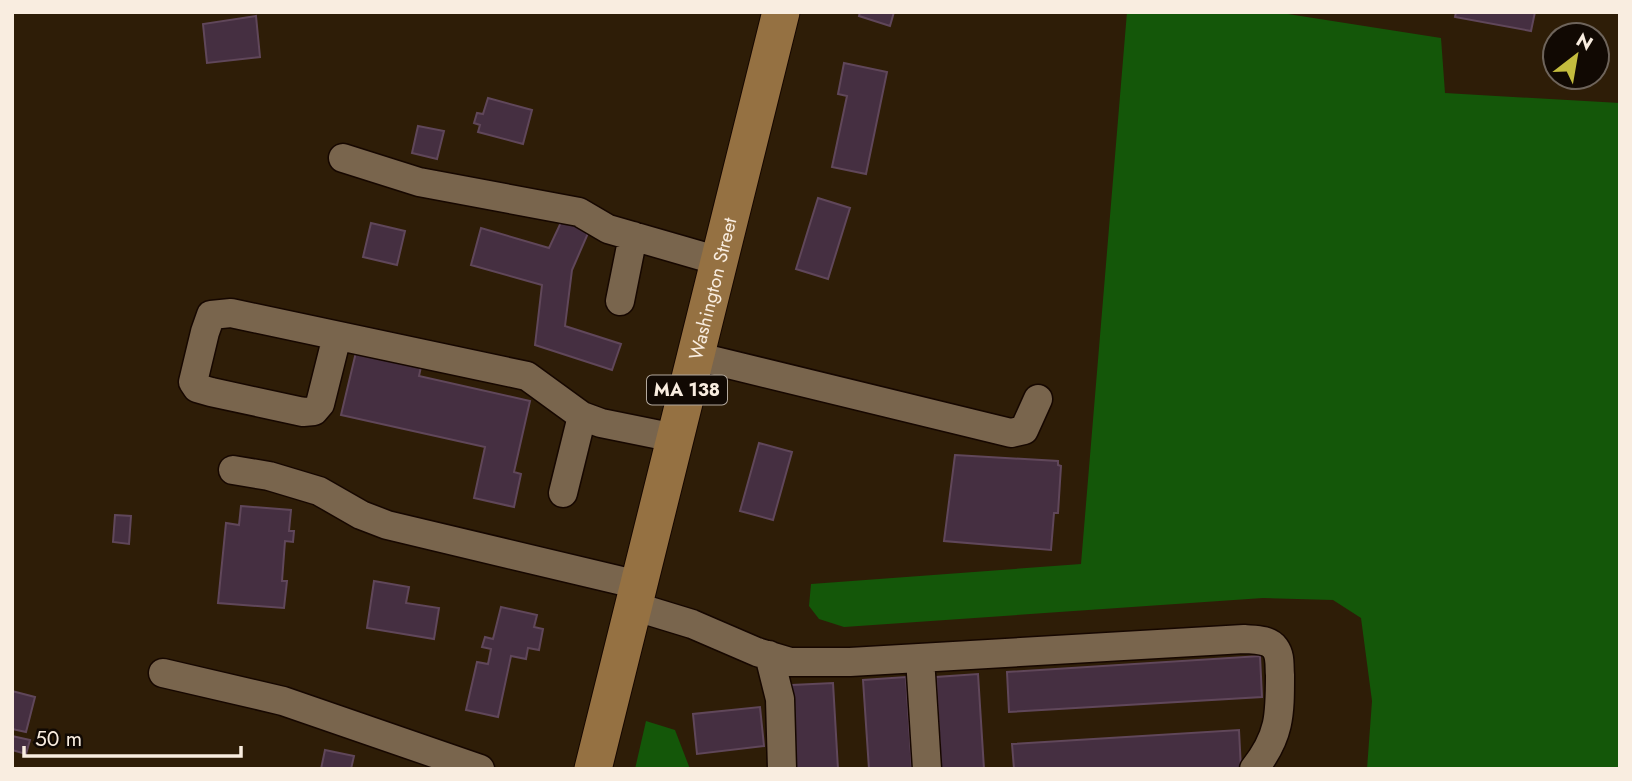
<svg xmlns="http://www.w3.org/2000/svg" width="1632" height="781" font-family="Jost,sans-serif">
	<rect width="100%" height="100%" fill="#2e1d07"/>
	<path fill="#145709" d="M1127,12H1275L1441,38L1445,93L1620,103V769H1367L1372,701L1361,618L1333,600L1263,598L844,627L819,619L809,606L811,584L1081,564Z
		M646,721L675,730L690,769H635Z"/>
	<path fill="#452f41" stroke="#60475a" stroke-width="2" d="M860,12H894L890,26L859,16Z
		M1456,12H1535L1531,31L1455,17Z
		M256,16L260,57L207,63L203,24Z
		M844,63L887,72L866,174L832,167L847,96L838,94Z
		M488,98L532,110L523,144L478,132L480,125L474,123L477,113L483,114Z
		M418,126L444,131L437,159L412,153Z
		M818,198L850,208L828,279L796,269Z
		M563,218L589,231L572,270L565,326L621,344L612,370L535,345L542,285L471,265L481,228L549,248Z
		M371,223L405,231L397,265L363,257Z
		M357,348L422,362L419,376L530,401L514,472L521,474L514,507L474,498L485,447L341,415Z
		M759,443L792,452L773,520L740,511Z
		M955,455L1058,461V465L1061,466L1058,513H1054L1051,550L944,541Z
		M241,506L291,510L289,531H294L293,542L285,541L282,581H287L284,608L218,603L226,523L239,525Z
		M115,515L131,516L129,544L113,542Z
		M374,581L409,587L406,603L439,608L434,639L367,628Z
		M501,607L537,615L534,627L543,629L539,650L528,648L526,659L511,656L498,717L466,710L477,662L488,664L491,649L482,647L485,637L493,639Z
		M1260,656L1262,697L1009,712L1007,672Z
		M978,674L984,769H941L936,677Z
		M906,677L912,769H869L863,680Z
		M833,683L838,769H796L792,685Z
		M12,691L35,697L26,732L12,729Z
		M760,707L764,746L697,754L693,714Z
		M1239,730L1241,769H1014L1012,744Z
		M12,736L30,740L26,754L12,750Z
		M325,750L354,756L351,769H321Z"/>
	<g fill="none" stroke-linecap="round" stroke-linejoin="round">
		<g stroke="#160700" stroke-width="31">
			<path id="minor" d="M343,158L419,182L579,212L608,229L719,261
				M620,301L633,236
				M337,336L320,404L314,411L303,412L211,392L197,388L193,382L205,332L211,315L231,313L527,376L582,416L601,423L675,438
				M695,356L1011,433L1024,430L1038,399
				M233,470L269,476L319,491L361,515L387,525L639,585
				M563,493L582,416
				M633,606L692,624L757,652L790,662H850L1244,639C1255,640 1268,639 1275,648C1281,656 1279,666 1280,675C1280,715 1280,736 1254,769
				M769,655L780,699L782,769
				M920,658L927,769
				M163,673L283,701L480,769"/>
		</g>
		<g stroke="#160700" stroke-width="39">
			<g id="major">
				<path id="s1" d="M593,769L781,12"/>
			</g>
		</g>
		<use href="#minor" stroke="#79654d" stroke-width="28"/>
		<use href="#major" stroke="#957142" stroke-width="37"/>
	</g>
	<g text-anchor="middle" stroke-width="7" stroke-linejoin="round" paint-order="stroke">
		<rect fill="#110903" stroke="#b3a99e" stroke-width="2" x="647" y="375.5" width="80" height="29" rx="5"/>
		<g font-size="18" font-weight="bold" fill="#f9ede0">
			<text x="687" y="396">MA 138</text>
		</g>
		<g font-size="19" fill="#f9ede0" stroke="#110903">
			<text dy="7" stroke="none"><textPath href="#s1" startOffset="495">Washington Street</textPath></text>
		</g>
	</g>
	<rect width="1632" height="781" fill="none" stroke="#f9ede0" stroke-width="28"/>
	<g transform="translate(1576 56) rotate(31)"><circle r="33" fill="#110903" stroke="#6e645b" stroke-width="2"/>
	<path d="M0-5L12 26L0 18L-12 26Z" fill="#c4bc3e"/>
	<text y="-10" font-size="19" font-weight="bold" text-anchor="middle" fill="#f9ede0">N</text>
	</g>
	<path d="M24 746v10h217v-10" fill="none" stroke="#f9ede0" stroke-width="3.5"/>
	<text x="35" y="746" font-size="21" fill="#f9ede0" stroke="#110903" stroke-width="5" paint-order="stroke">50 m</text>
</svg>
